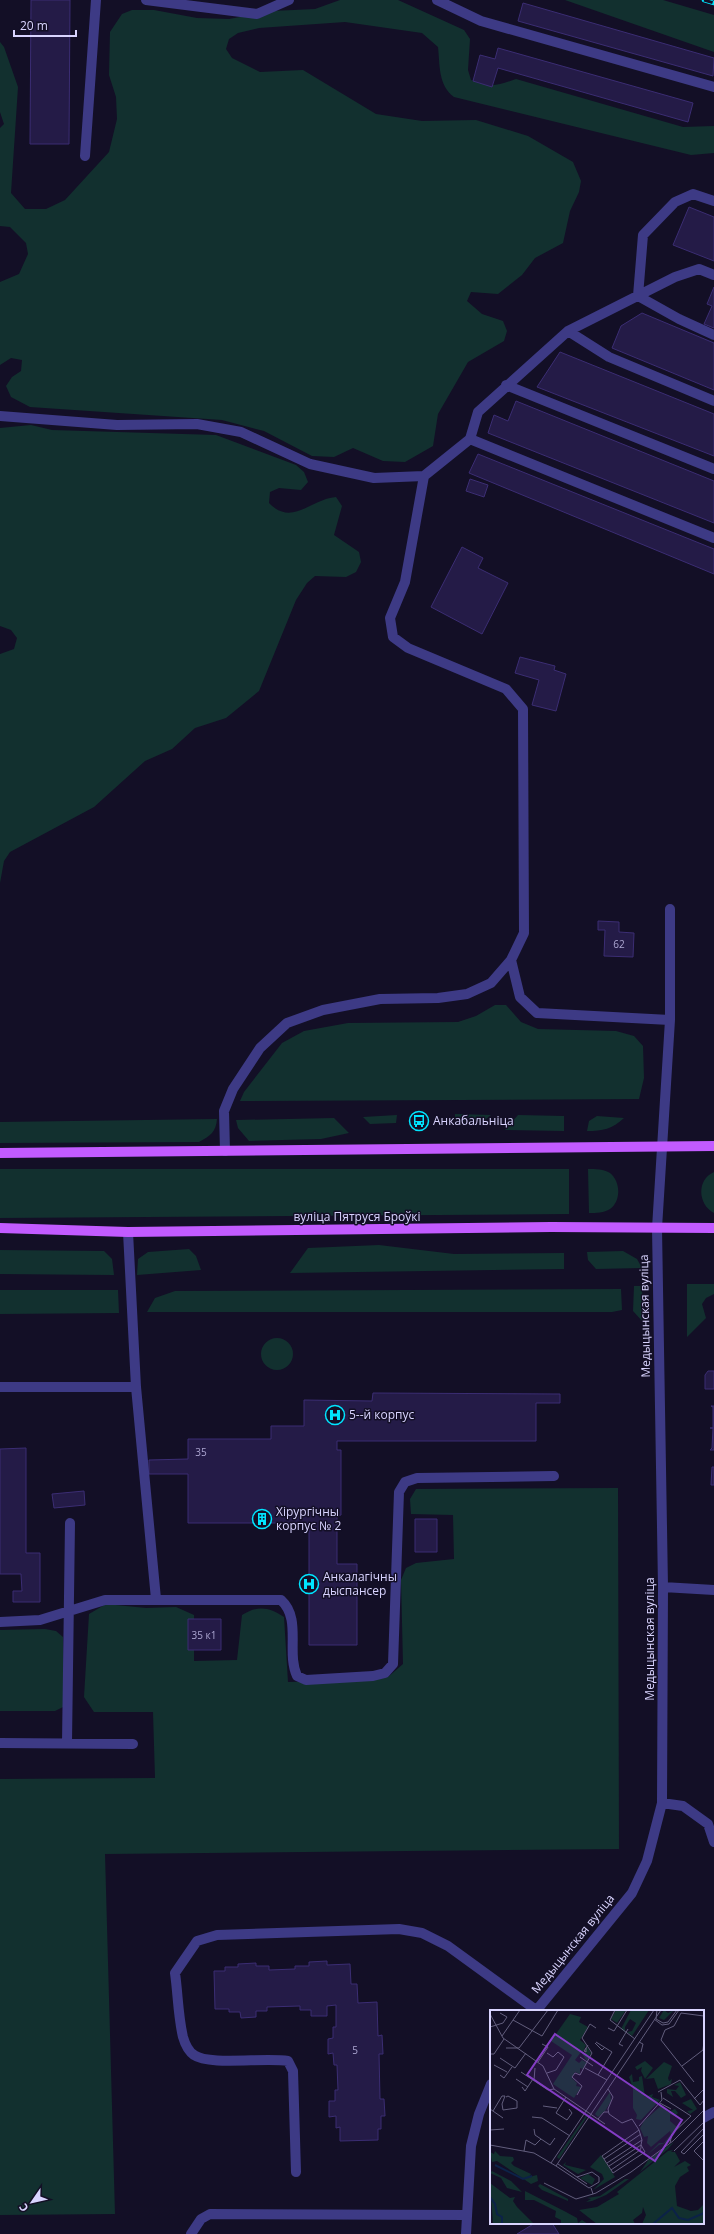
<svg xmlns="http://www.w3.org/2000/svg" width="714" height="2234" font-family="'Open Sans',sans-serif">
	<rect width="100%" height="100%" fill="#130f26"/>
	<path fill="#12302f" d="M340,0H398L464,30L470,39L468,70L471,80C491,88 496,86 516,79L683,127L714,126V153L691,155L454,97C438,85 440,65 438,47L422,33L345,22L259,28L238,33L229,39L226,49L232,58L260,72L303,70L376,114L422,121L476,120L528,136L573,162L581,181L579,192L570,211L563,243L535,258L522,275L498,294L471,292L467,301L482,314L503,321L507,331L504,341L468,362L438,414L433,446L405,462L383,461L353,448L334,457L312,456L264,431L222,420L30,407L11,397L6,386L12,377L21,371L22,360L11,358L0,365V282L19,274L28,254L26,243L10,227L0,226V128L4,124L0,112V42L4,47L18,87L11,193L25,209H46L65,200L109,152L117,119L116,97L109,75L110,32L122,14L132,10H154L197,18L229,19L272,11L315,9Z
		M565,0H663L714,15V52Z
		M31,425L52,430L216,435L296,465L304,472L308,482L301,490L279,488L270,492L269,503C292,527 311,499 336,497L342,506L334,535L359,552L361,562L356,572L346,577L315,576L307,583L296,600L259,691L226,718L195,728L172,749L145,761L94,807L10,852L4,861L0,883V654L14,649L17,638L11,630L0,626V428Z
		M495,1005H506L521,1022L538,1029L616,1031L634,1036L643,1046L644,1078L639,1099L240,1101L244,1092L282,1043L304,1031L348,1023L458,1022L476,1016Z
		M455,1114L491,1115L481,1123L455,1121Z
		M397,1115L396,1123L370,1124L363,1117Z
		M518,1115L564,1116V1131L505,1130Z
		M597,1116L624,1118C612,1129 603,1131 587,1131L589,1121Z
		M334,1118L349,1133L321,1139L249,1141L238,1128L236,1120Z
		M217,1119C216,1132 210,1136 199,1142L0,1143V1122Z
		M0,1169H569V1214L0,1218Z
		M588,1169C595,1169 604,1169 610,1173C621,1182 621,1201 610,1209C604,1213 596,1213 589,1213Z
		M714,1172V1213C698,1205 696,1180 714,1172Z
		M379,1245L454,1254L564,1253V1269L290,1273L308,1248Z
		M189,1249L196,1256L201,1270L137,1275L138,1259L148,1252Z
		M0,1250L104,1251L112,1259L114,1275L0,1274Z
		M623,1251L637,1259L642,1268L596,1269L588,1260L587,1252Z
		M687,1284H714V1294L706,1298L702,1304L706,1318L687,1337Z
		M634,1286H642L643,1322L633,1311Z
		M621,1289L622,1310L612,1312H147L155,1298L175,1291Z
		M0,1290H118L119,1313L0,1314Z
		M261 1354a16 16 0 1 1 32 0a16 16 0 1 1-32 0Z
		M618,1488L619,1849L105,1854L115,2214L0,2215V1779L155,1778L153,1712H94L84,1697L89,1614L106,1604L146,1608L176,1607L194,1615V1661L237,1660L242,1615C257,1605 270,1607 284,1617L288,1682L372,1680L388,1677L403,1664L401,1580L406,1568L416,1563L454,1559L453,1515L411,1514L410,1499L416,1489Z
		M45,1629L56,1631L63,1637L65,1706L55,1711H0V1630Z"/>
	<path fill="#241b47" stroke="#3b2d73" d="M31,0H70L69,144H30Z
		M523,3L714,58L713,76L518,21Z
		M498,48L693,103L688,122L498,68L492,87L473,81L480,55L495,59Z
		M689,207L714,217V261L673,245Z
		M714,287V328L704,324L712,306L707,304Z
		M642,313L714,343V390L612,348L621,326Z
		M560,352L714,414V456L537,387Z
		M516,401L714,481V523L488,433L494,415L508,421Z
		M478,454L714,549V574L469,473Z
		M470,479L488,485L484,497L466,491Z
		M462,547L483,558L478,568L508,583L482,634L431,607Z
		M520,657L555,666L554,670L566,674L556,711L532,705L539,680L515,673Z
		M598,921L619,922V932L634,933L633,957L604,956L605,930H598Z
		M708,1371H714V1389H705V1375Z
		M373,1393L560,1394V1403H536V1441H337V1450H341V1515L337,1516V1564H357V1645H309V1523H188V1474H149V1460L188,1459V1439H271V1426H304V1400L372,1401Z
		M711,1406H714V1450H710L712,1448L713,1428H710H713V1407Z
		M26,1448V1553H40V1602H13V1591H22L21,1574H0V1449Z
		M712,1467H714V1485H711Z
		M84,1491L85,1505L54,1508L52,1494Z
		M415,1519H437V1552H415Z
		M188,1619H221V1650H188Z
		M327,1961V1965L350,1964L351,1984H357L358,2003L377,2002L378,2036L382,2035L383,2054H379L380,2099H384L385,2116H381V2129H378V2140L340,2141V2127L336,2128V2116L329,2117V2101H335V2090H338L337,2065H334L333,2053L328,2054V2039L333,2038V2027H336V2005L327,2006V2016H311V2010H300V2006L267,2007V2011H256V2017L241,2018L240,2012H229V2009H215L214,1971H225V1967H238V1964L256,1963V1966H269V1970L295,1969V1966H309V1962Z
		M535,2223H552L559,2234H517Z"/>
	<g fill="none" stroke-linecap="round" stroke-linejoin="round">
		<path stroke="#3d3a85" stroke-width="10" d="M146,0L257,14L289,0
			M437,0L481,21L714,87
			M85,156L96,0
			M714,201L693,194L675,202L643,235L638,296L679,319L714,335
			M714,275L699,269L675,277L568,331L478,412L470,439L714,538
			M568,331L609,357L714,401
			M506,385L714,469
			M0,416L117,425L197,424L241,432L310,464L374,478L424,476L470,439
			M511,960L520,997L537,1013L670,1020
			M225,1151L224,1111L233,1089L260,1048L287,1023L323,1010L380,999L438,998L467,994L491,983L511,960L524,933L523,709L506,689L408,648L393,637L390,618L405,582L424,476
			M0,1387H136L128,1232
			M136,1387L156,1599
			M663,1587L714,1590
			M0,1622L40,1620L105,1600H281C302,1619 286,1652 297,1676L306,1680L373,1676L385,1673L393,1664L399,1492L405,1482L417,1478L554,1476
			M0,1743L133,1744
			M67,1743L70,1523
			M662,1803L683,1806L708,1824L714,1842
			M536,2011L632,1893L647,1861L662,1803L663,1587L657,1228L670,1020V909
			M703,2118L714,2112
			M296,2172L293,2071L288,2061C266,2057 209,2066 194,2055C188,2051 185,2044 183,2037C178,2016 178,1994 175,1973L197,1941L217,1935L399,1929L422,1933L448,1946L536,2010
			M191,2234L201,2219L210,2214L467,2215
			M466,2234L471,2146L479,2114L491,2084"/>
		<path stroke="#c25bff" stroke-width="10" d="M0,1153L714,1146
			M0,1228L128,1232L551,1227L714,1228"/>
		<g stroke="#00e5ff" stroke-width="4.5">
			<path id="rail" d="M704,0L714,3"/>
		</g>
		<use href="#rail" stroke="#130f26" stroke-width="3" stroke-dasharray="9" stroke-linecap="butt"/>
	</g>
	<defs>
		<g id="bus-ring" transform="scale(1)"><circle r="9.5" fill="#130f26" stroke="#00e5ff" stroke-width="1.5"/><path d="M-5-6H5V4H4V6H2V4H-2V6H-4V4H-5ZM-3.5-4V0h7V-4ZM-3.5 1.2v1.5H-2V1.2ZM2 1.2v1.5H3.5V1.2Z" fill="#00e5ff"/></g>
		<g id="hospital-ring" transform="scale(1)"><circle r="9.5" fill="#130f26" stroke="#00e5ff" stroke-width="1.5"/><path d="M-5-5h3v3.5h4V-5h3V5h-3V1.5h-4V5h-3Z" fill="#00e5ff"/></g>
		<g id="building-ring" transform="scale(1)"><circle r="9.5" fill="#130f26" stroke="#00e5ff" stroke-width="1.5"/><path d="M-4-6H4V6H1V3H-1V6H-4ZM-2.5-4.3h1.7v1.8h-1.7ZM.8-4.3h1.7v1.8H.8ZM-2.5-1h1.7V.8h-1.7ZM.8-1h1.7V.8H.8Z" fill="#00e5ff"/></g>
	</defs>
	<g fill-rule="evenodd">
		<use href="#bus-ring" x="419" y="1121"/>
		<use href="#hospital-ring" x="335" y="1415"/>
		<use href="#building-ring" x="262" y="1519"/>
		<use href="#hospital-ring" x="309" y="1584"/>
	</g>
	<g text-anchor="middle" stroke-width="3" stroke-linejoin="round" paint-order="stroke">
		<g font-size="10" fill="#aca6d1">
			<text x="619" y="948">62</text>
			<text x="201" y="1456">35</text>
			<text x="204" y="1639">35 к1</text>
			<text x="355" y="2054">5</text>
		</g>
		<g font-size="12" fill="#d9d4ff" stroke="#130f26" text-anchor="start">
			<text x="433" y="1125">Анкабальніца</text>
			<text x="349" y="1419">5--й корпус</text>
			<text x="276" y="1516">Хірургічны<tspan x="276" dy="14">корпус № 2</tspan></text>
			<text x="323" y="1581">Анкалагічны<tspan x="323" dy="14">дыспансер</tspan></text>
		</g>
		<g font-size="12" fill="#d9d4ff" stroke="#130f26">
			<text x="357" y="1221">вуліца Пятруся Броўкі</text>
			<text transform="translate(645 1316) rotate(-91)" y="4">Медыцынская вуліца</text>
			<text transform="translate(650 1639) rotate(-90)" y="4">Медыцынская вуліца</text>
			<text transform="translate(573 1944) rotate(-51)" y="4">Медыцынская вуліца</text>
		</g>
	</g>
	<g transform="translate(490 2010)">
		<rect width="214" height="214" fill="#130f26"/>
		<path d="M126,0H136L127,13L121,9ZM141,0H159L142,26L137,22L142,21L146,13L140,9L135,17V22L131,19ZM174,0L178,3L184,0L174,10L169,8ZM80,4L91,7L89,12L98,17L90,30L96,35L93,42L95,43L97,37L101,43L97,51L91,42L85,50L89,53L92,50L97,53L93,59L90,58V64L85,62L82,68L87,73L86,76L91,77L84,88L63,74L82,45L61,31ZM155,51L163,58L155,69L151,61L152,57L147,60L145,57ZM174,52L182,56L178,68L179,71L182,69L181,74L168,79L164,68L156,69ZM142,64L143,72L149,71V67L152,66L155,87L163,84L162,87L170,90L151,110L146,109L147,105L143,98V78L139,67ZM190,72L196,85L191,88L185,81H181L183,87L177,83V79L186,80L189,76L184,75ZM120,82L121,91L115,101L108,107L105,104ZM201,89L207,99L200,104L197,101L203,100L192,93ZM172,95L178,102L185,99L188,103L185,106L191,109L180,104V111L187,117L178,132L169,135L156,146L169,133H174L181,124L180,121L161,137L157,133L158,126L154,127L150,118L154,111ZM97,104L98,105L69,149L67,147ZM184,132L178,139L150,162L159,149ZM183,140L181,142H185L190,151L184,157L195,151L201,155L197,157L199,161L190,167L185,176L187,196L201,201L208,200L213,195L214,214H152L156,205L153,197L152,203L143,210L145,214H107L89,200L107,197L129,184L127,182L178,141ZM5,141L10,146L23,147L24,150L21,153L24,156L41,164L39,167L47,165L48,171L41,174L7,151L2,152L0,142L4,144ZM111,145L125,167L103,180L114,169L112,164L100,157ZM76,152L75,155L96,160L88,164L73,155ZM2,161L21,171L32,182L17,178L11,168L0,163ZM98,164L105,169L102,175L90,168ZM135,169H139L116,185L102,191L96,192L101,189L97,188L110,186ZM0,173L20,188L25,187L23,191L27,197L44,214H3ZM50,174L78,189V191L52,180L48,176ZM35,181L76,202L87,208L88,213L92,210L98,214H71V210L65,207L66,201L44,190H35Z" fill="#12302f"/>
		<path fill="none" stroke="#0c2248" stroke-width="2" d="M5,155L33,169L42,166M0,187L5,194L7,204L12,207V214M163,214L182,198L189,208L198,210L214,203"/>
		<path fill="none" stroke="#625e7d" stroke-width="1" d="M125,0L120,10L145,29M167,0L166,9L173,13L178,12L187,0M0,4L13,28L53,56L64,79L115,114M164,9L172,15L179,14L189,0M23,10L52,26L68,0M0,17L13,13L17,7L10,3M118,18L124,21L137,0M12,26L30,0M106,32L122,42L108,65L117,70M149,32L153,34L151,42M105,33L112,40L115,37M133,36L129,34L138,19M16,38H29L58,0M96,38V42L94,41L98,35M0,44H4L14,29M90,47L103,56M10,48L25,58L36,43M48,52L58,37L52,34M4,55L17,62M192,56L213,40L214,31M95,58L108,65M31,62L58,80L64,79M57,63L66,60L74,47L68,42L63,47L57,43M10,65L14,68L22,57M26,69L38,77M44,70L45,58M204,72L171,30L175,20L184,16L191,3L214,6M32,77L35,81L43,69M118,79L123,87L118,99L119,104L132,113L142,109L149,120M168,82L190,70L210,95L214,90M87,85L92,76L82,67L85,63L90,65L102,43L92,28L100,14L106,18M15,86L12,94L13,100L27,98V91L18,86L16,87M76,87L66,103L77,110L82,103L79,99M173,88L201,106L182,124L180,133M204,89L214,79M170,93L181,99M53,96L67,98M0,99L13,108M3,101L12,86H15M42,107L52,108L80,126M108,109L114,102H118M149,116L172,90L171,82M214,118L191,142L194,144L214,124M44,119L45,125L60,135L65,128M0,120L14,119M214,131L204,141L214,151M0,135L44,143L66,156L171,0M34,141L36,130L45,135L51,129M184,141L214,112M114,149L151,124M61,153L164,0M117,153L152,130M68,154L97,174M66,156L99,178L109,172V167L102,162L87,167M119,156L151,135L155,142L123,163L112,146L149,120L152,130L151,135V138L150,140L121,160M54,173L86,189L103,184M101,178L103,184L106,183L141,162L183,131L214,100"/>
		<path fill="#843dc5" fill-opacity="0.15" stroke="#843dc5" stroke-width="2" d="M65,24L192,110L165,151L37,65Z"/>
		<rect width="214" height="214" fill="none" stroke="#d9d4ff" stroke-width="2"/>
	</g>
	<g transform="translate(32 2202) rotate(236)" stroke="#130f26" stroke-width="3" paint-order="stroke">
	<path d="M0-3L7 15L0 10L-7 15Z" fill="#d9d4ff"/>
	<text y="-6" font-size="11" font-weight="bold" text-anchor="middle" fill="#d9d4ff">С</text>
	</g>
	<path d="M14 30v6h62v-6" fill="none" stroke="#d9d4ff" stroke-width="2"/>
	<text x="20" y="30" font-size="12" fill="#d9d4ff" stroke="#130f26" stroke-width="3" paint-order="stroke">20 m</text>
</svg>
